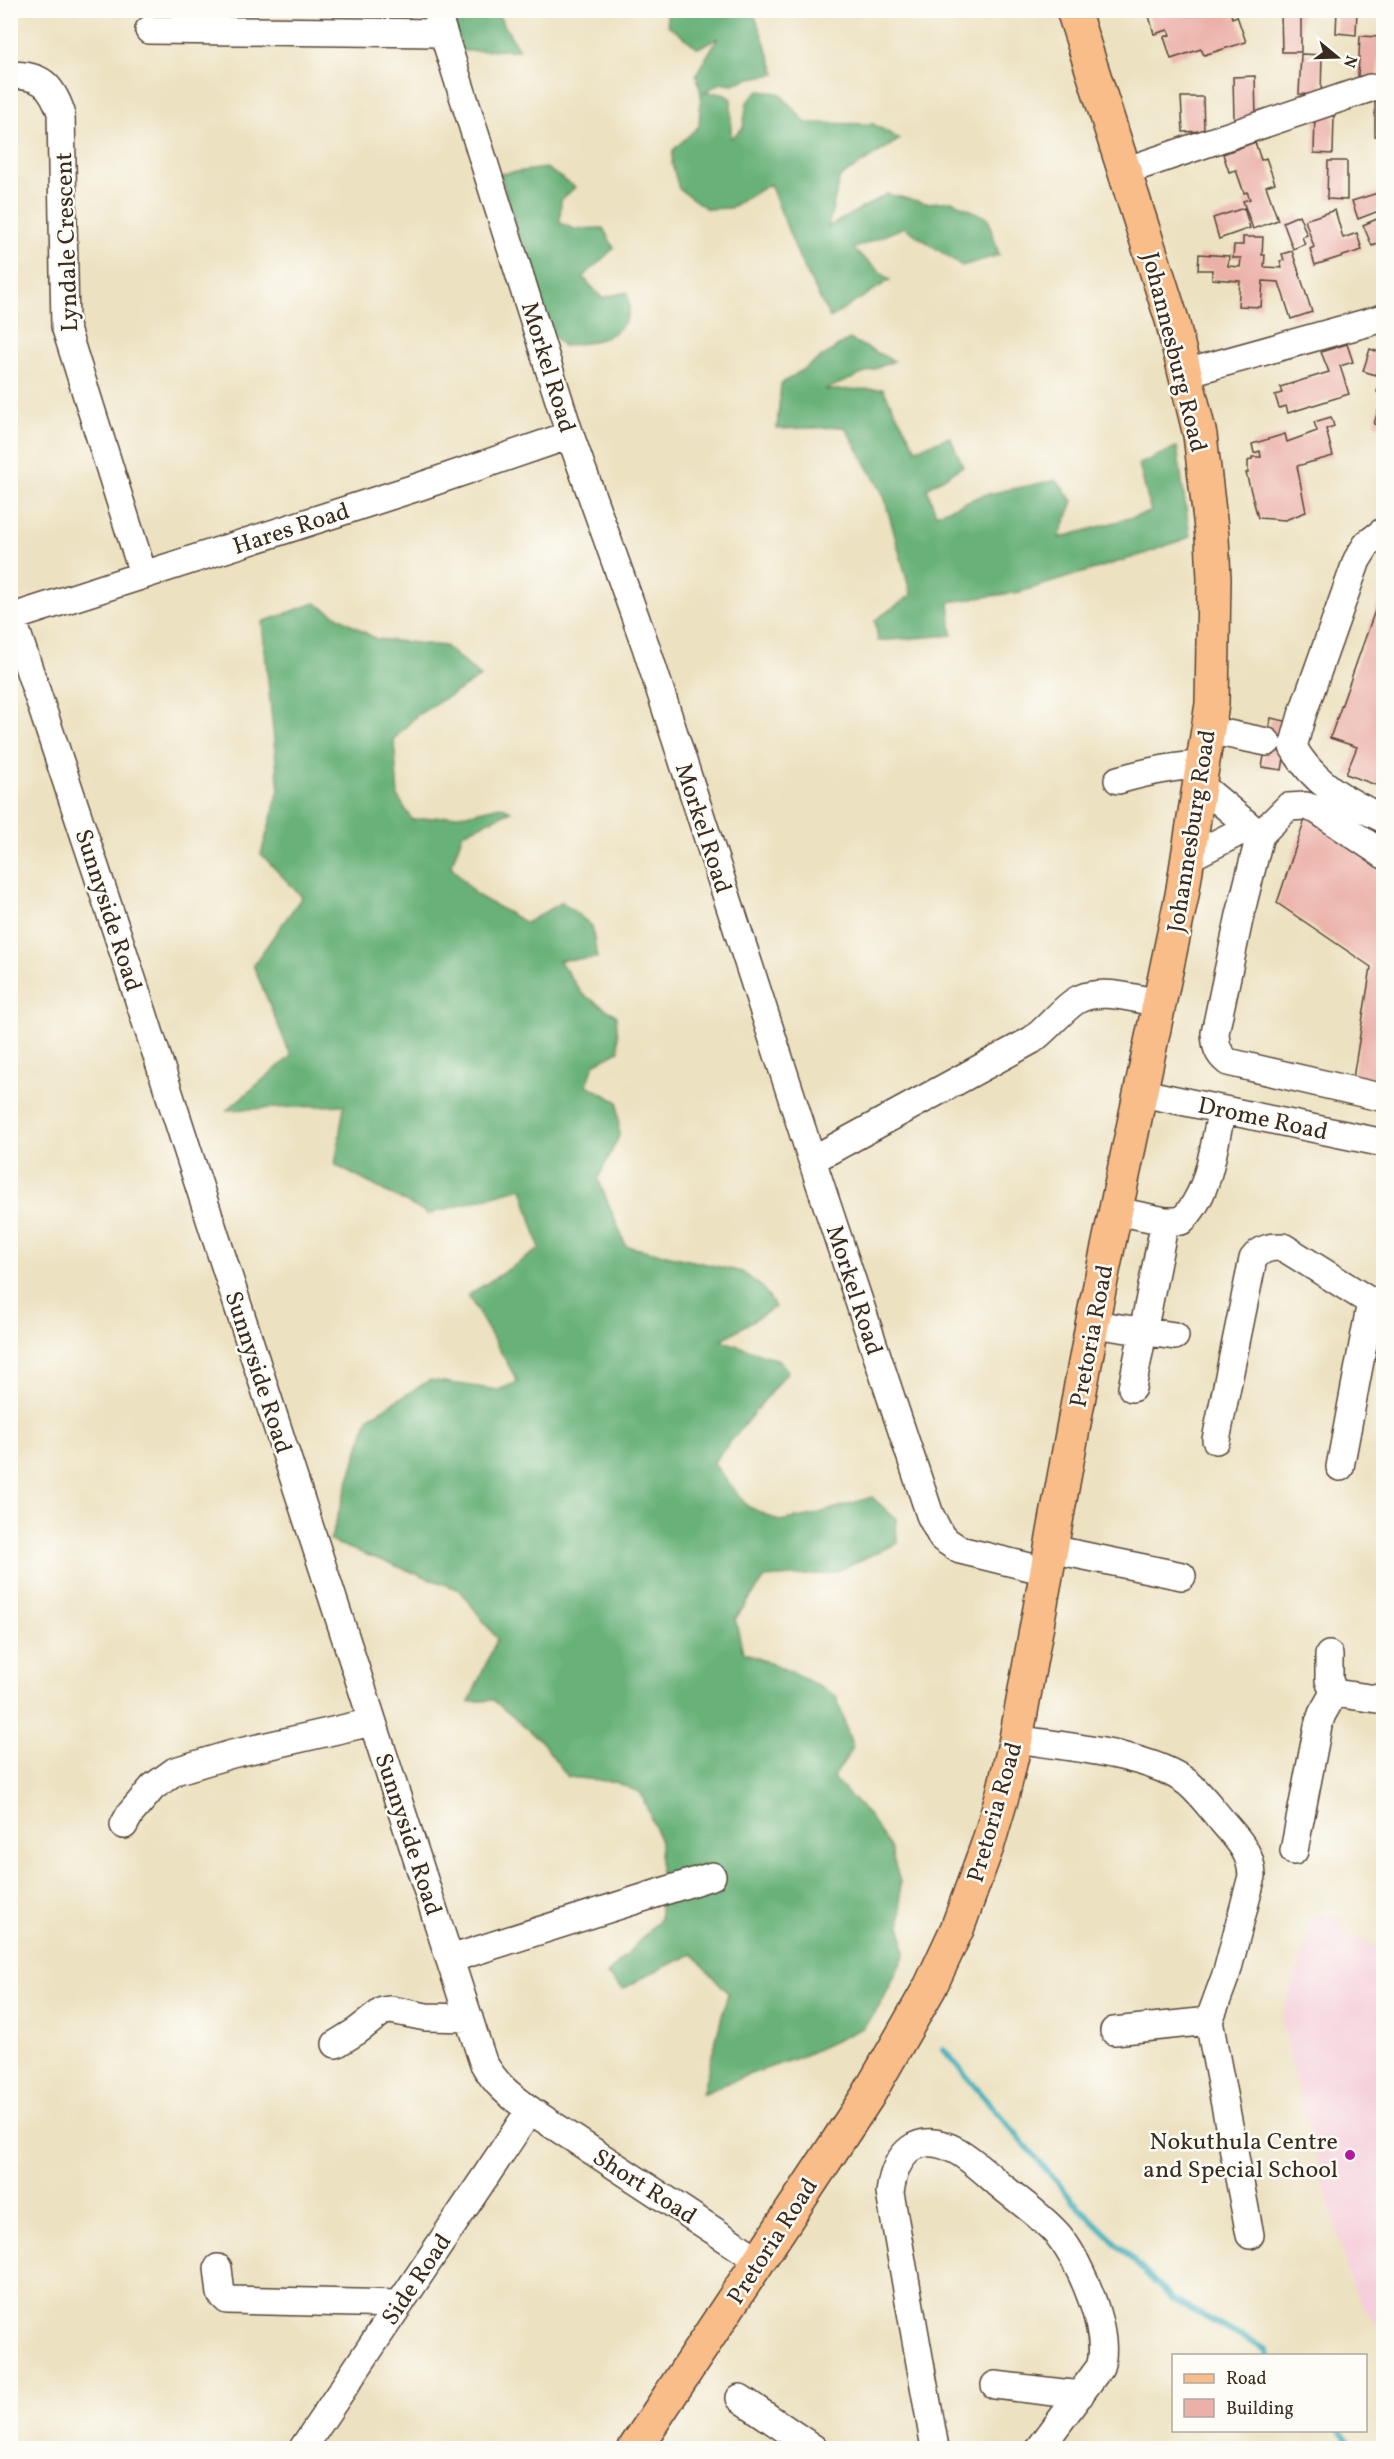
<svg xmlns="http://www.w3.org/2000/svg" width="1394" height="2459" font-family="Vollkorn,serif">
	<rect width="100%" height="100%" fill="#fdfcf7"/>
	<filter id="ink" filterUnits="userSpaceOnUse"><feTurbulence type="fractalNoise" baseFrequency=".0167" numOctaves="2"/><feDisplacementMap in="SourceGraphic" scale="12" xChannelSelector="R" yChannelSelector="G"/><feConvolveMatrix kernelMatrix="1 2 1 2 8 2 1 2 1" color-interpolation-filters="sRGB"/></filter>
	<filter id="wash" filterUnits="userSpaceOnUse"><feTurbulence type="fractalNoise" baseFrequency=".008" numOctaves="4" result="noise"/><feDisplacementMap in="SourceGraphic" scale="24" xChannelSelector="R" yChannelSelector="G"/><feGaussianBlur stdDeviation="1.35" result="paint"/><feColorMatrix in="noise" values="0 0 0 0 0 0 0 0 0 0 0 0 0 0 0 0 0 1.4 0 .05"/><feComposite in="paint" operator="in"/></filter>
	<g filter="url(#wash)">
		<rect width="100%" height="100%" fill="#ece1c0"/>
		<path fill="#f5cfdb" d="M1316,1913L1343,1918L1340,1932L1383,1949V2329L1374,2322L1352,2287L1291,2065L1282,2017Z"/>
		<path fill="#68b178" stroke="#526e4b" stroke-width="1.5" d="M451,11H496L519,50L462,51Z
			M666,11H753L776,74L750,78L733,84L721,83L703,93H723L731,99V138L743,128L747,102L759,91L779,93L806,123L873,124L900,139L840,177L828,227L887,194L926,203L952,201L988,218L999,255L962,266L904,227L853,249L890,280L830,318L800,260L770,184L730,208L707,209L679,189L672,164L673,150L699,126L701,93L696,74L718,38L698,48L668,25Z
			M546,168L575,187L561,200L560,223L574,229L603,228L614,248L583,277L602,298L627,292C628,297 630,305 629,310C624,340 588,343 563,346L544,326L500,174Z
			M849,339L894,361L824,390L883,389L916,449L950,437L963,466L927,488L936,514L983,495L1056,480L1073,501L1059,538L1151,512L1139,464L1177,447L1190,537L1144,554L1020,592L949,602L952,635L878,641L875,620L911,595L884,496L845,427L777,429L781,384Z
			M315,603L376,639L445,646L481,677L417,715L394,739L398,797L412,820L466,814L500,806L511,811L463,833L451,866L475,894L526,923L562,902L592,926L597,958L559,960L582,994L616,1015L619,1051L594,1064L587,1085L618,1102L619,1136L598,1179L626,1246L742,1272L763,1288L775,1307L721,1340L779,1360L788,1371L713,1463L747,1506L779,1521L813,1515L872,1497L896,1519L897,1543L833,1573L765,1578L735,1619L743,1652L794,1673L836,1696L853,1748L833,1778L869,1816L890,1847L900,1882L901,1927L905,1954L881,2004L863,2028L805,2055L745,2076L702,2094L728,1993L693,1954L649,1974L623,1989L607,1975L660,1919V1842L641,1793L615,1782L568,1777L542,1742L493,1700L469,1702L497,1639L460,1590L330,1541L368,1418L430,1380L498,1390L518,1382L468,1295L540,1249L522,1188L428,1214L335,1165L344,1105L227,1110L291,1056L253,965L302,897L261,854L279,790L262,622Z"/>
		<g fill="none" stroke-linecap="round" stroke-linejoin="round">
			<path stroke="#3aaab6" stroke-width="6" d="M943,2049L1074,2202L1172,2299L1266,2350L1267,2356
				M1340,2430L1354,2448"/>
		</g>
		<g id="blocks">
			<path fill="#ebb0a7" d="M1153,10H1230L1232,18L1237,16L1246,42L1204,55L1201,49L1171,59L1164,37L1170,35L1168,30L1154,34L1148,12Z
				M1337,10H1357L1356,35L1336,33Z
				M1281,12H1301V52H1282Z
				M1360,36L1380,37L1378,77L1358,76Z
				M1301,54L1322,55L1321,95L1299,94Z
				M1255,76L1256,119L1234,120L1233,77Z
				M1181,97H1203L1204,131L1183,132Z
				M1375,97H1384V137L1375,136Z
				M1315,115L1334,116L1333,154L1314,153Z
				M1255,142L1261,160L1266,158L1275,183L1266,186L1278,220L1253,229L1243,201L1250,199L1247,192L1244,193L1236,170L1229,172L1223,154Z
				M1328,161H1347V200L1327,199Z
				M1384,191V209L1358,219L1352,201Z
				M1244,208L1250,228L1219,239L1213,218Z
				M1335,210L1343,238L1357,233L1362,250L1315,265L1310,249L1314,247L1305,220Z
				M1299,215L1307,235L1302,237L1305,244L1293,249L1283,222Z
				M1384,216V242L1372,246L1363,225Z
				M1243,237H1263L1262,255H1265L1264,267L1282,268L1280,261L1284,260L1282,254L1292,251L1312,312L1291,319L1279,282L1263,281L1261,307L1238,306L1240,281L1212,279V270H1198L1199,254L1229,256L1228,266L1240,267L1241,258H1233L1234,245H1243Z
				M1347,344L1353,362L1340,366L1349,394L1288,413L1286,406L1279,408L1275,395L1282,393L1280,387L1329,372L1321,352Z
				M1370,349L1382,353L1375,375L1363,371Z
				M1383,373H1384V394L1377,392Z
				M1383,395H1384V427L1374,424Z
				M1331,417L1334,426L1326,429L1333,456L1297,466L1306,512L1285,520L1258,518L1246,473H1248V461L1252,459V457H1261L1260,451L1254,453L1252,444L1285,434L1287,442L1317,431L1314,422Z
				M1384,585V788L1346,774L1357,747L1330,738Z
				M1271,718L1290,722L1282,770L1262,767Z
				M1307,813L1384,863V1084L1353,1078L1371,967L1277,903Z"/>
		</g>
	</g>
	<g filter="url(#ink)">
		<use href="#blocks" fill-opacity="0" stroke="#564536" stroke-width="1.5"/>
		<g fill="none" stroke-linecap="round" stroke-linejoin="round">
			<g stroke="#564536" stroke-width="30">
				<path id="minor" d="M436,10L570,435L646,647L812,1160L930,1515L942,1538L960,1550L1046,1571
					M149,30L443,33
					M10,75C41,75 51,84 61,112L65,326L143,574
					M1125,171L1370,88
					M1186,373L1384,318
					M1384,531L1367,544L1357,560L1302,715L1293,747C1313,783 1347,802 1384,819
					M10,618L421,486L570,435
					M12,618L123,951L483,2062C496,2085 508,2094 530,2110L760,2261
					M1208,730L1267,742
					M1118,780C1146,772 1172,766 1202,765
					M1199,784L1260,835
					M1384,855L1317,810L1306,806L1288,807L1260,835L1240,915L1215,1033C1216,1046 1217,1053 1228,1062L1384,1098
					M1188,858L1249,827
					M1142,1093L1384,1143
					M812,1160L1032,1040C1047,1029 1059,1013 1074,1002C1096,986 1135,999 1160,1003
					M1116,1211L1165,1221H1181C1210,1195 1213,1147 1222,1110
					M1093,1324L1175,1336
					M1132,1388L1165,1221
					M1216,1440L1253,1259C1261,1248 1270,1247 1283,1247L1371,1302L1384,1305
					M1340,1467L1371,1302
					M1051,1549L1182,1576
					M1329,1655V1680L1334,1693
					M1016,1739C1065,1747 1150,1753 1188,1783C1201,1794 1211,1808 1222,1821C1237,1839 1251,1851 1252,1876L1227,1972L1209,2021L1250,2235
					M124,1825L130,1814L153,1787L175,1771L232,1754L372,1722
					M1294,1851L1318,1726L1322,1714L1334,1693L1384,1700
					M450,1959L712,1876
					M1114,2031L1209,2021
					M336,2044L357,2031L383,2011L391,2010L426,2017L469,2018
					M218,2268L221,2294L227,2300L400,2304
					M995,2385L1080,2395
					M740,2398L813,2448
					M303,2448L530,2110
					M935,2448L890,2193C895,2153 918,2129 957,2151C973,2160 986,2173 1000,2185C1019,2201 1043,2217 1059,2236C1081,2263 1111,2334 1100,2367L1040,2448"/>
			</g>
			<g stroke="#564536" stroke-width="36">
				<path id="major" d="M635,2448L867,2097L930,1987L957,1929L988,1844L1003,1793L1016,1739L1095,1309L1182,895L1212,704L1214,579L1212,537L1200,435L1172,320L1073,10"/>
			</g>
			<use href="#minor" stroke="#fff" stroke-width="27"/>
			<use href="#major" stroke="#f8bd89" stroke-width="33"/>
		</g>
	</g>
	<circle fill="#b5179e" stroke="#fdfcf7" stroke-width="2" cx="1350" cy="2155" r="6"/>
	<g text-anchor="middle" stroke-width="5" stroke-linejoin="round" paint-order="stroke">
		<g font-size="24" fill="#3b2a1e" stroke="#fdfcf7">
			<text transform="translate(66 242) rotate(-92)" y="8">Lyndale Crescent</text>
			<text transform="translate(1175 352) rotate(76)" y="8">Johannesburg Road</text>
			<text transform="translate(549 367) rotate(73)" y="8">Morkel Road</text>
			<text transform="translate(291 528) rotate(-18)" y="8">Hares Road</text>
			<text transform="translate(704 828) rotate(72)" y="8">Morkel Road</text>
			<text transform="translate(1191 831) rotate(-81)" y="8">Johannesburg Road</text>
			<text transform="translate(109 910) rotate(72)" y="8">Sunnyside Road</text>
			<text transform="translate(1263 1118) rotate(12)" y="8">Drome Road</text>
			<text transform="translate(855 1290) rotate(72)" y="8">Morkel Road</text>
			<text transform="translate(1091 1336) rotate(-79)" y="8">Pretoria Road</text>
			<text transform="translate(259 1372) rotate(72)" y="8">Sunnyside Road</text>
			<text transform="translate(994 1812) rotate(-74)" y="8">Pretoria Road</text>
			<text transform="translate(409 1834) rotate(72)" y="8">Sunnyside Road</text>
			<text transform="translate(645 2186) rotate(33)" y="8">Short Road</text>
			<text transform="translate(772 2241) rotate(-57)" y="8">Pretoria Road</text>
			<text transform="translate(416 2279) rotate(-56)" y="8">Side Road</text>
		</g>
		<g font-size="24" fill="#3b2a1e" stroke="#fdfcf7" text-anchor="end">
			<text x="1338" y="2149">Nokuthula Centre<tspan x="1338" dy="28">and Special School</tspan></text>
		</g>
	</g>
	<rect width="1394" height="2459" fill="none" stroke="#fdfcf7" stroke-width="36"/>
	<rect x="1172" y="2354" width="195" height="78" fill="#fdfcf7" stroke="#afa8a0" stroke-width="1.5"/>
	<rect x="1184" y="2374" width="30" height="9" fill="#f8bd89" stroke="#afa8a0" stroke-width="1.5"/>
	<text x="1226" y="2384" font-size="18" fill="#3b2a1e">Road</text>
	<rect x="1184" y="2399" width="30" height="18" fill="#ebb0a7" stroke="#afa8a0" stroke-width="1.5"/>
	<text x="1226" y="2414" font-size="18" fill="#3b2a1e">Building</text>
	<g transform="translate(1337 57) rotate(109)" stroke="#fdfcf7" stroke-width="4.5" paint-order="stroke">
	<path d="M0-4.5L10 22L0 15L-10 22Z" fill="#3b2a1e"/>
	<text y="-9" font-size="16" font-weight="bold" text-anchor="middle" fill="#3b2a1e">N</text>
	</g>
</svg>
